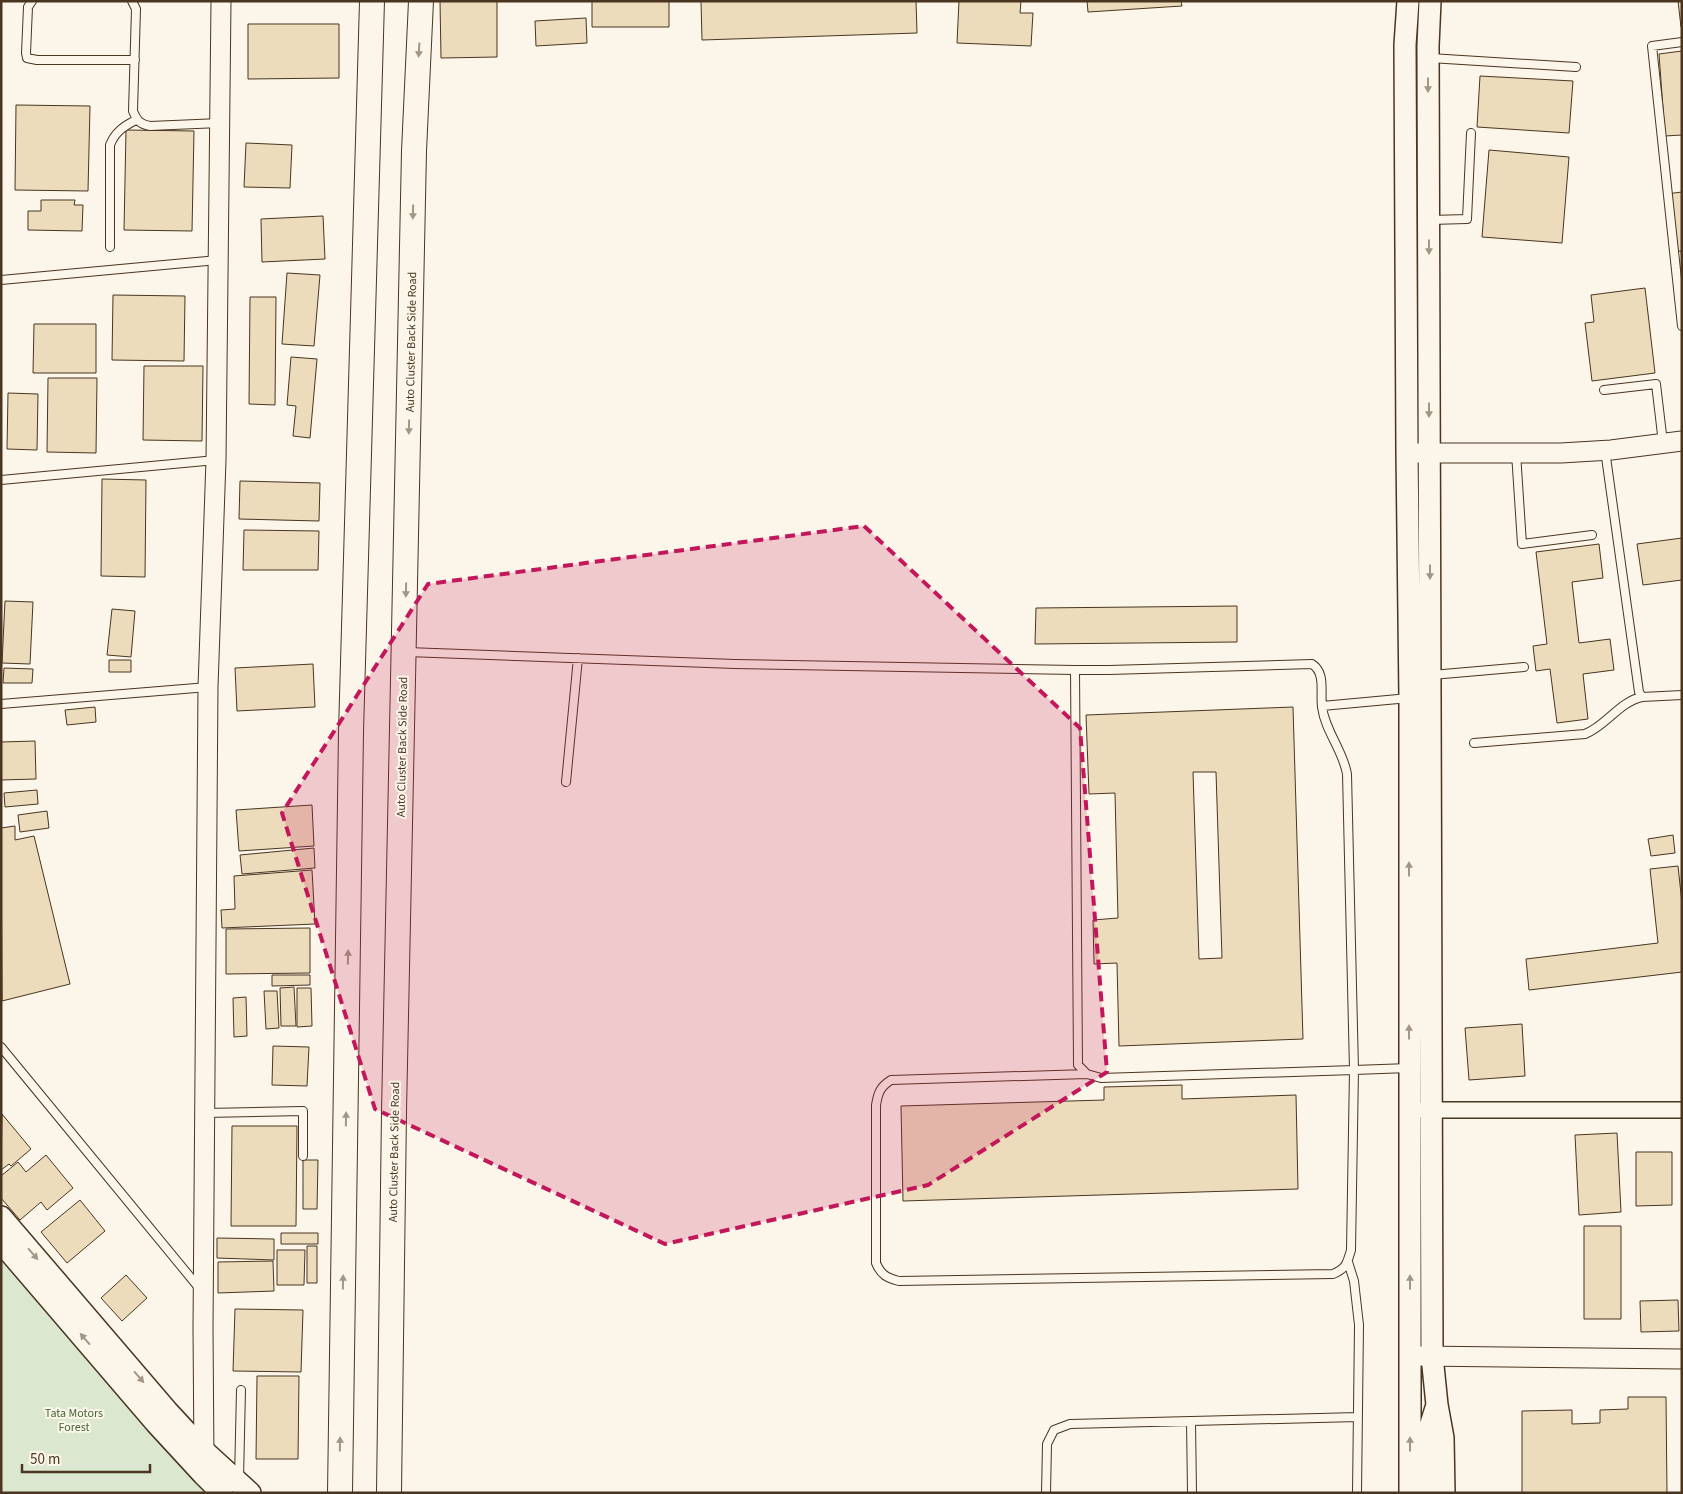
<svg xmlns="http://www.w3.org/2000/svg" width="1683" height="1494" font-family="'Source Sans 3',sans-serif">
	<rect width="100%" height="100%" fill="#fbf6e9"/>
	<path fill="#dce7d0" stroke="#887966" d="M1,1228L236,1493H1Z"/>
	<path fill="#ecdcbc" stroke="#4a3520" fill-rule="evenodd" d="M440,1H497V57L441,58Z
		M592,1H669V27H592Z
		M701,1H916L917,33L702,40Z
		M959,1H1021L1020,13H1033L1031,46L957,43Z
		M1087,1H1181L1182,6L1088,12Z
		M1678,1H1682V27H1681Z
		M586,18L587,43L536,46L535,21Z
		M248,24H339V78L248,79Z
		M1682,51V135L1665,136L1659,54Z
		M1480,76L1573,81L1569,133L1477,127Z
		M16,105L90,106L88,191L15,190Z
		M126,130L194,131L192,231L124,230Z
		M246,143L292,145L290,188L244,187Z
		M1489,150L1569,157L1562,243L1482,237Z
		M1682,192V260L1681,251L1673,252L1666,194Z
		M41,200H75L74,205H83L82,231L28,230V211H41Z
		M323,216L325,259L262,262L261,219Z
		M287,273L320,275L314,346L282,344Z
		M1645,288L1655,373L1592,381L1585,323L1594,322L1591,295Z
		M113,295L185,296L184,361L112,360Z
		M250,297H276L275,405L249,404Z
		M34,324H96V373H33Z
		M291,357L317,359L310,438L293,436L296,406L287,405Z
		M144,366H203L202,441L143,440Z
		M48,378H97L96,453L47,452Z
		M8,393L38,394L37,450L7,449Z
		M102,479L146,480L145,577L101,576Z
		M240,481L320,483L319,521L239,519Z
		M244,530L319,531L318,570H243Z
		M1682,538V580L1643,585L1637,544Z
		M1599,544L1603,578L1572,582L1579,643L1610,639L1614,670L1583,674L1588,719L1557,723L1550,669L1536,671L1533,646L1547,644L1536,552Z
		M5,601L33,602L30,664L2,663Z
		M1237,606V642L1035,644L1036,608Z
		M112,609L135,611L131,657L107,655Z
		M109,660H131V672H109Z
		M313,664L315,707L237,711L235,668Z
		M4,668L33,669L32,683H3Z
		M95,707L96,722L67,725L65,710Z
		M1293,707L1303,1039L1119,1046L1117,963L1094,964L1093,920L1118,918L1115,793L1089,794L1086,715ZM1193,772H1216L1222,958L1199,959Z
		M35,741L36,779L1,780V742Z
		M37,790L38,804L5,807L4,793Z
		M312,805L314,846L239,851L236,810Z
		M47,811L49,828L20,832L18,815Z
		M15,826V840L34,836L70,984L2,1001L1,828Z
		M1673,835L1675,853L1651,856L1648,839Z
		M314,848L315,868L242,874L240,855Z
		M1678,866L1682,903V972L1529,990L1526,959L1658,943L1650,869Z
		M312,870L315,924L222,928L221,910L235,909L234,876Z
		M310,928V973L226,974V929Z
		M272,975H310V985L272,986Z
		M294,987L296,1026H281L280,988Z
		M297,988H311L312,1026L297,1027Z
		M264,991H277L279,1028L266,1029Z
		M246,997L247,1036L234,1037L233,998Z
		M1522,1024L1525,1076L1469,1080L1465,1028Z
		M273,1046L309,1047L307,1086L272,1085Z
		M1182,1085V1099L1296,1095L1298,1189L903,1201L901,1106L1104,1100V1087Z
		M2,1114L31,1149L11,1166L9,1164L1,1170Z
		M232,1126H297L296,1226H231Z
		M1617,1133L1621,1212L1579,1215L1575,1135Z
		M1636,1152H1672V1205L1636,1206Z
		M46,1155L73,1188L47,1210L41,1202L20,1220L1,1198V1176L18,1162L26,1172Z
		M303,1160H318L317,1209H303Z
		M80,1200L105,1231L67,1263L41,1232Z
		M1584,1226H1621V1319H1584Z
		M281,1233H318V1244H281Z
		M217,1238L274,1239V1260L217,1258Z
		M307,1246H317V1283H307Z
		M277,1250H305L304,1285H277Z
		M273,1261L274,1291L218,1293V1262Z
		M126,1275L147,1298L122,1321L101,1298Z
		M1678,1300L1679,1331L1641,1332L1640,1301Z
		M235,1309L303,1310L301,1372L233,1371Z
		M257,1376H299L298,1459H256Z
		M1628,1397H1666L1667,1493H1522V1411L1572,1410V1424L1600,1423V1410L1628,1409Z"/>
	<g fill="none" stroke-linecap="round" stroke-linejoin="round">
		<g stroke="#4a3520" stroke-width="10">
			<path id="service" d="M32,1L28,7L26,53L27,58L37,60H135
				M132,1L136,9L133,111C137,121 140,124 150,126L220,123
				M1682,42L1652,46L1682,326
				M1430,58L1576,67
				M1430,220L1467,219L1471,133
				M110,247V145C115,132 124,126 136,120
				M1,280L218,260
				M1604,390L1656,384L1663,443
				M1605,450L1639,692L1642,697L1682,695
				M1516,453L1522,544L1592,535
				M1,480L216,460
				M407,652L735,664L1075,670H1109L1312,664C1326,673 1320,692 1322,707C1325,731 1343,750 1347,774L1354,1070L1101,1078L1087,1074L1078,1065L1075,670
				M1432,675L1524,667
				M1,704L208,687
				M1322,706L1409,698
				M1474,743L1585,734C1606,726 1619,702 1642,697
				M566,782L578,658
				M1,1047L200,1289
				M1087,1074L891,1080C880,1087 878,1093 876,1105V1263C881,1275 887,1278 899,1281L1333,1274C1347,1268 1347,1263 1351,1250L1354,1070L1409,1068
				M205,1113L303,1111V1156
				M1348,1262L1354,1281L1359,1325L1357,1493
				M1191,1421L1192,1493
				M239,1479L241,1390
				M1046,1493L1047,1444L1054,1430L1070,1424L1358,1417"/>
		</g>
		<g stroke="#4a3520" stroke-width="18">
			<path id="minor" d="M1423,1110H1682"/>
		</g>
		<g stroke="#4a3520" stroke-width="21">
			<path id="tertiary" d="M1416,453H1561L1611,450L1682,441
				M1419,1356L1682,1359
				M204,1461L203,1328L208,687L216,460L221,1"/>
		</g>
		<g stroke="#4a3520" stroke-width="24">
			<path id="secondary" d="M1408,1L1405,45L1407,452L1410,698V1493
				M1430,1L1428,46L1432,1356L1437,1405L1443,1438L1444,1493
				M1,1217L168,1412L204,1451L250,1493
				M1,1242L156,1423L203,1474L222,1493
				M1427,1493L1426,1440L1436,1408"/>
		</g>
		<g stroke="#4a3520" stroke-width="26">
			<path id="primary" d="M340,1493L351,732L372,1
				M389,1493L394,1112L414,151L421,1"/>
		</g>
		<use href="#service" stroke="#fbf6e9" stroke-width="8"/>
		<use href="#minor" stroke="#fbf6e9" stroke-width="15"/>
		<use href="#tertiary" stroke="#fbf6e9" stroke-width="19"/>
		<use href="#secondary" stroke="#fbf6e9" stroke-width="21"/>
		<use href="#primary" stroke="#fbf6e9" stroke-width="24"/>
	</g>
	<defs><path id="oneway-solid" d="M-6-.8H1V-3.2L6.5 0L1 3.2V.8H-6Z" transform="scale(1.25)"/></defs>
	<g fill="#a29684">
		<use href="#oneway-solid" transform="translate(419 50) rotate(93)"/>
		<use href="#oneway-solid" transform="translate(1428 85) rotate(90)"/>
		<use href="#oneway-solid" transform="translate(413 212) rotate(91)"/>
		<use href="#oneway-solid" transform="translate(1429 247) rotate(90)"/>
		<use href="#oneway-solid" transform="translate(1429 410) rotate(90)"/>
		<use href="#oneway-solid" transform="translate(409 427) rotate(91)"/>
		<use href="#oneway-solid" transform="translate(1430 572) rotate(90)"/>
		<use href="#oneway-solid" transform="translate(406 590) rotate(91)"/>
		<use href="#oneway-solid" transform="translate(1409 869) rotate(-90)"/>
		<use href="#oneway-solid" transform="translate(348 957) rotate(-89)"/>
		<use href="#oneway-solid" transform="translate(1409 1032) rotate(-90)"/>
		<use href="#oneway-solid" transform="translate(346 1119) rotate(-89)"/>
		<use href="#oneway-solid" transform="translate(33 1254) rotate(49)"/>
		<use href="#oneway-solid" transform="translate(343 1282) rotate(-89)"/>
		<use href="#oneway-solid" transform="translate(1410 1282) rotate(-90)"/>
		<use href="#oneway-solid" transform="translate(85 1339) rotate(-131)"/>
		<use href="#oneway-solid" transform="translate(139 1377) rotate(49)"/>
		<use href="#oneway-solid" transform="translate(340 1444) rotate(-89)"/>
		<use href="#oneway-solid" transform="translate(1410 1444) rotate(-90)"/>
	</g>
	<path fill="#c2185b" fill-opacity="0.2" stroke="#c2185b" stroke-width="4" stroke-dasharray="10 6" stroke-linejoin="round" d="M864,526L1080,728L1107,1072L928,1185L665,1244L375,1109L282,813L428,584Z"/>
	<g text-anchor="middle" stroke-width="4" stroke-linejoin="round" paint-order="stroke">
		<g font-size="12" fill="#4a3520" stroke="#fbf6e9">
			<text transform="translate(411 342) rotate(-89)" y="4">Auto Cluster Back Side Road</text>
			<text transform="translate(402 747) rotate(-89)" y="4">Auto Cluster Back Side Road</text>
			<text transform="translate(394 1152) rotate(-89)" y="4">Auto Cluster Back Side Road</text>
		</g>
		<g font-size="12" fill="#436837" stroke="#fbf6e9">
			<text x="74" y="1417">Tata Motors<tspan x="74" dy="14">Forest</tspan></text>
		</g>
	</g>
	<rect width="1683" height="1494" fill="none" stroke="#4a3520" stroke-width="5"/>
	<path d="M22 1464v8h128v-8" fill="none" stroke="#4a3520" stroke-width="2.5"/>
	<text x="30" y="1464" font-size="15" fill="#4a3520" stroke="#fbf6e9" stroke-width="4" paint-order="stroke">50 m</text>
</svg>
